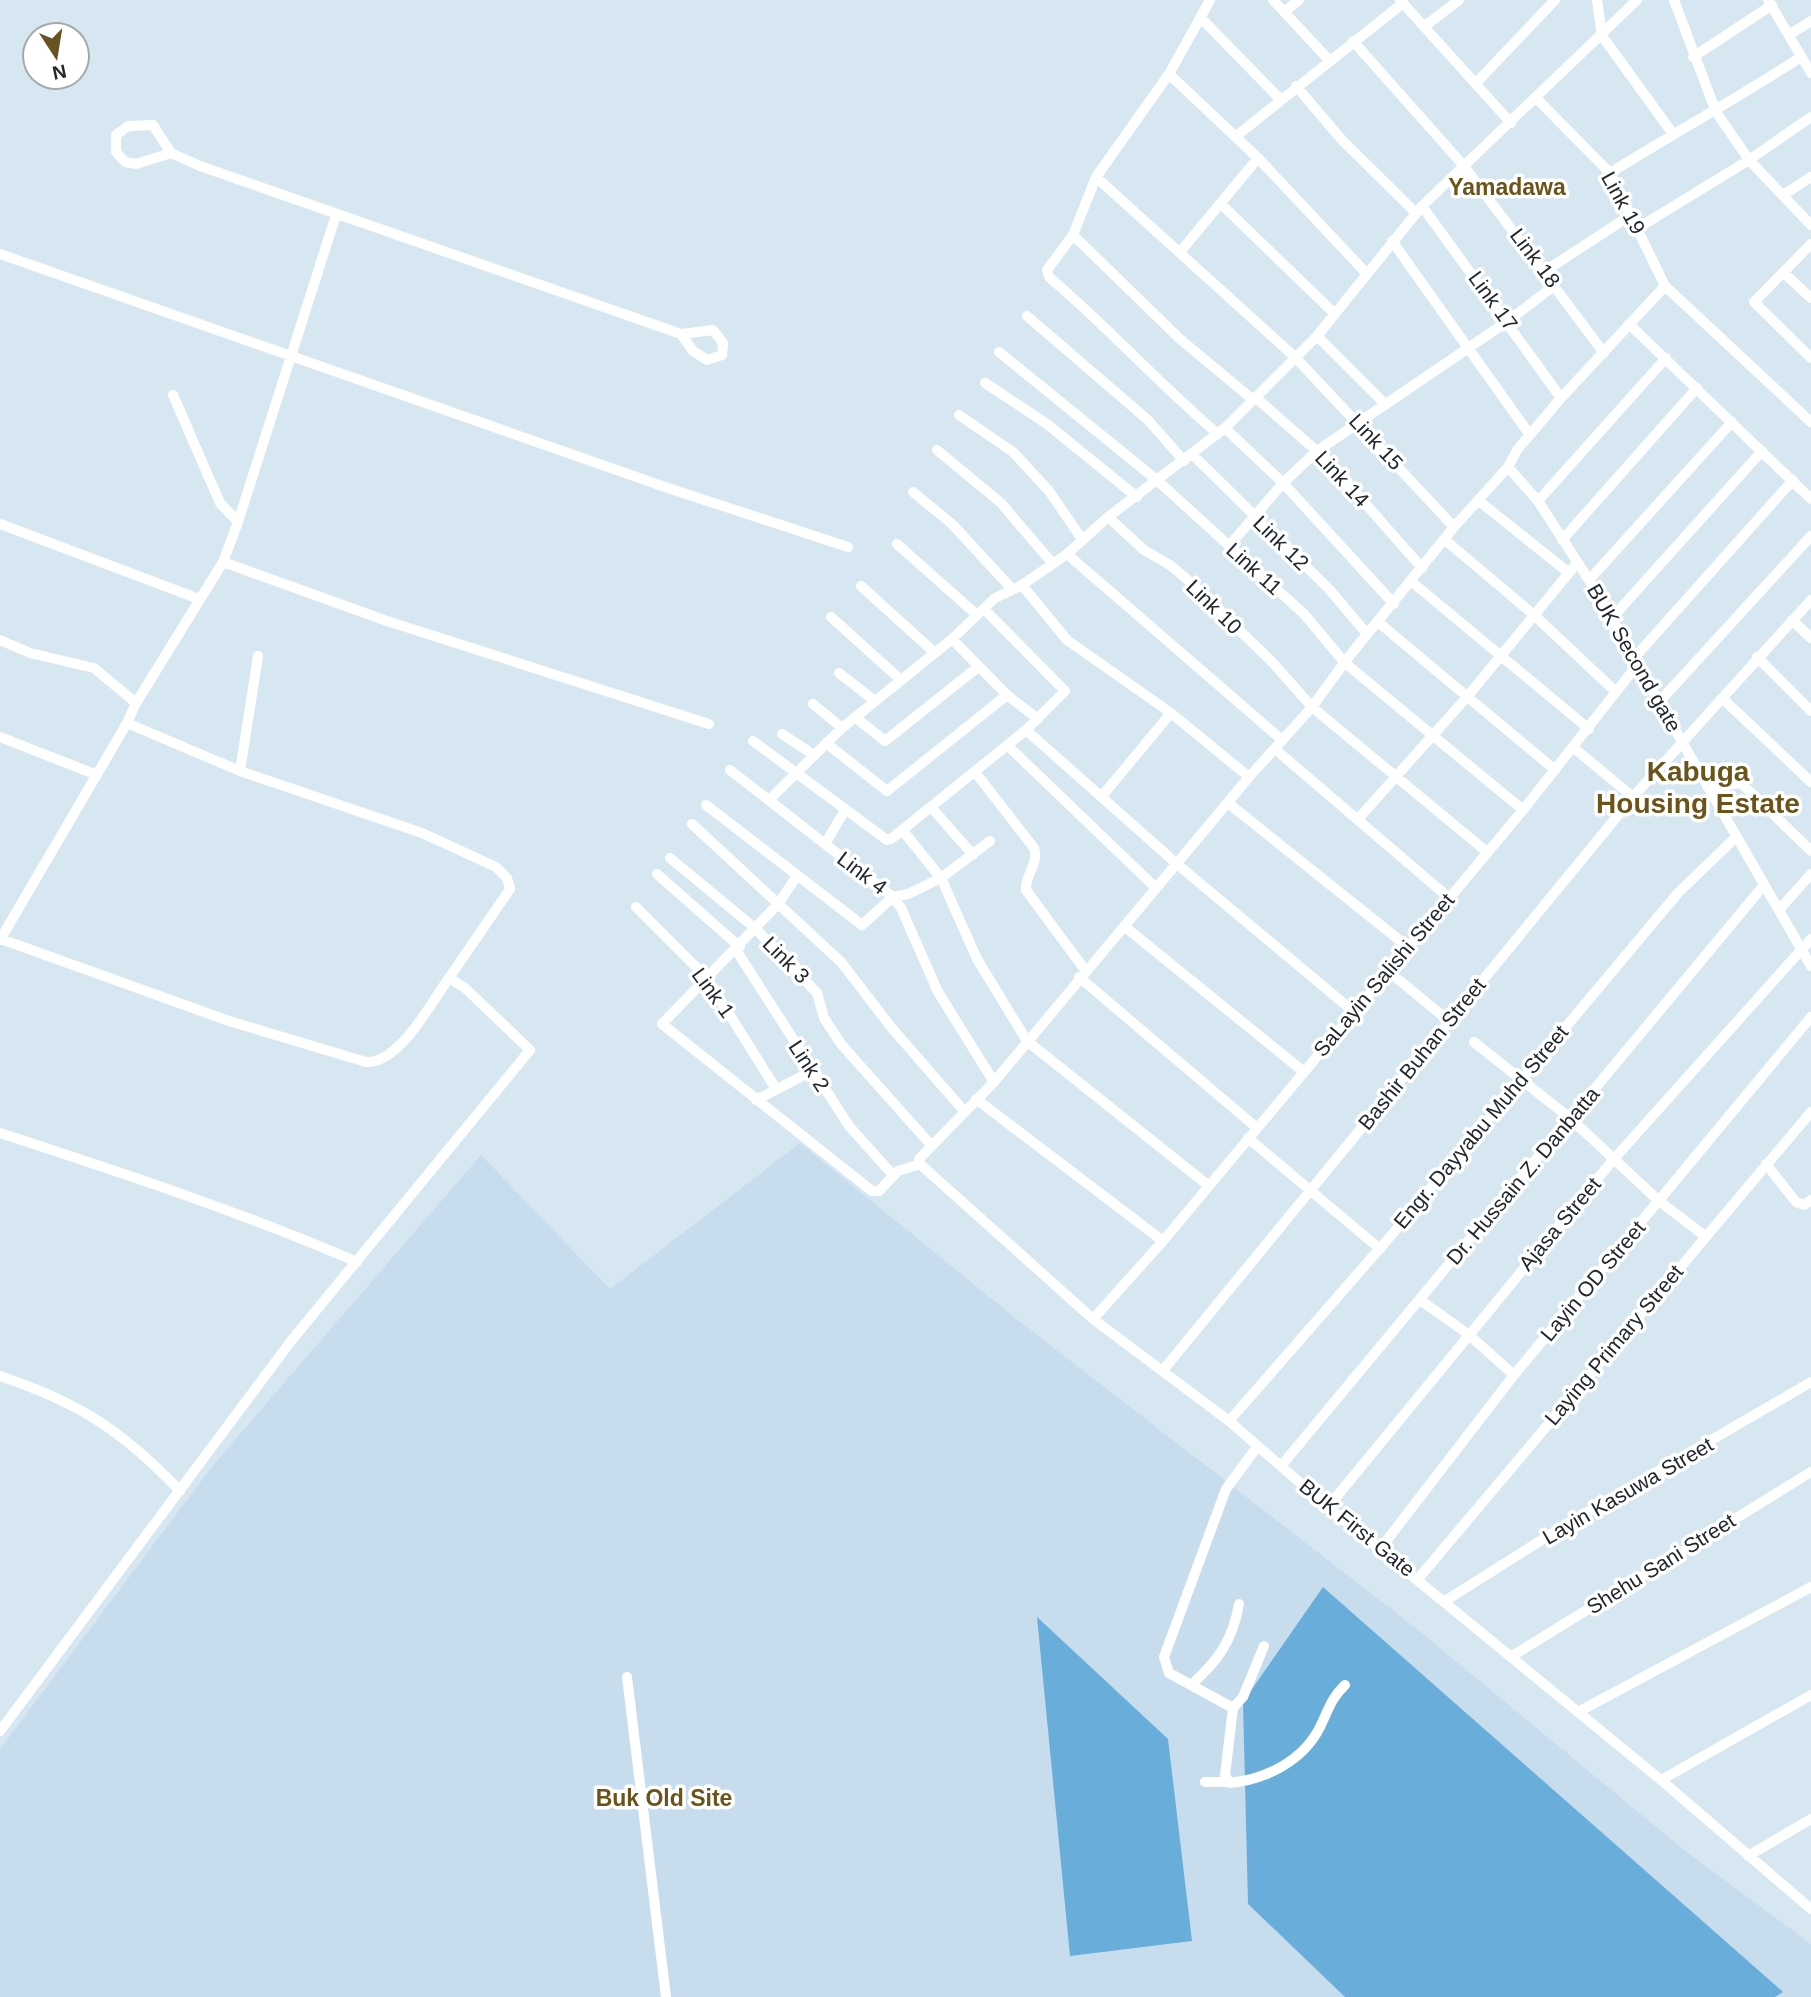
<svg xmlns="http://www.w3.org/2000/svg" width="1811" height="1997" font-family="Helvetica,sans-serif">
	<rect width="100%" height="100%" fill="#d7e7f2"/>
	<path fill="#c7ddee" d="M800,1143L1019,1321L1417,1629L1684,1850L1811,1944V1997H0V1749L214,1464L481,1155L610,1289Z"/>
	<path fill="#69adda" d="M1323,1587L1783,1992L1775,1997H1345L1248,1904L1243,1702Z
		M1037,1617L1168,1739L1192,1941L1070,1956Z"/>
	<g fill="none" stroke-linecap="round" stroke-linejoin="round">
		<path stroke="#fff" stroke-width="10" d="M1210,0L1169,74L1096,177L1073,235L1047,270L1049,277C1108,327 1159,384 1218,434
			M1273,0L1329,60
			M1400,0L1511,123
			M1597,0L1602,36L1673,134
			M1674,0L1716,112L1749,160L1811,225
			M1768,0L1811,73
			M1285,11L1299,0
			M1201,18L1279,98
			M1425,26L1459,0
			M1789,35L1811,21
			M1353,41L1464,166L1604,353
			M1693,57L1772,5
			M1169,74L1258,158L1367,274
			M1476,83L1555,0
			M1296,86L1342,140L1416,213
			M1537,99L1610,173L1665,286L1811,422
			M1235,137L1403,3
			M171,153L136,164L125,162L116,152V135L128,126L153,125L171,153L200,166L681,334L693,351L707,360L722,355L723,343L713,330L681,334
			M1610,173C1674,133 1738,98 1801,57
			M1096,177L1296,358L1454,527
			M1783,195L1811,177
			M1221,204L1335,314
			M1422,206L1561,398
			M1638,228L1749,160L1811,117
			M1073,235L1180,339L1252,399
			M1392,241L1530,435
			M1811,244L1754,302L1811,358
			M1180,252L1258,158
			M0,254L668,488L848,547
			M1545,271L1631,215
			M1784,273L1811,298
			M1665,286L1561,398L1517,450L1508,467L1454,527L1347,659L1312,707L1249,777L994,1082L919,1159L920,1164L1093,1319L1229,1421L1328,1507L1661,1780L1811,1909
			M1027,316L1148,420L1184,461
			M1629,324L1811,499
			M1317,336L1384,403
			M999,352L1158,481L1304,614L1345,663L1523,810
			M985,383L1047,424L1137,497
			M173,395L220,503L238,522
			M1255,397L1327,460L1422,568
			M959,415L1013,452L1049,491L1082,539
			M1225,428L1283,483L1394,604
			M937,450L1001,503L1053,564
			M1193,455L1329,589L1367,634
			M1508,467L1538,501L1589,580L1811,966
			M913,492L952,524L1012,589
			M1479,501L1569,573
			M1538,501L1666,358
			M1108,517L1144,550L1170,565L1189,581L1274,664L1312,707L1487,852
			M0,524L199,599
			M1444,539L1534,615L1616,692
			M1562,540L1697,388
			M897,544L977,615
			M1229,546L1283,483L1317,451L1508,321L1555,285
			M1067,554L1282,740
			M223,562L387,621L709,724
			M1589,580L1732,422
			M1412,582L1589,729
			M1022,585L1067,640L1171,713L1249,777
			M861,586L935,653
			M831,617L901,680
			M1611,619L1762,451
			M1792,620L1811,638
			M1378,622L1555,770
			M952,639L1007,695L1038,719
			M0,640L30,653L94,668L136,703
			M1635,657L1793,480
			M1757,657L1811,711
			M839,673L875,701
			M1722,698L1811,782
			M1660,701L1811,536
			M813,704L842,728
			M855,717L885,741L978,667
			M127,723L240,771L422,833L496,867L507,878L510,889L449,978
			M1026,730L1177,864L1354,1012
			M782,734L814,755
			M0,737L97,775
			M753,741L887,840L891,839L1026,730L1065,691L985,610
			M826,743L887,791L1007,695
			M1007,745L1156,888
			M1574,748L1633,797
			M1275,749L1448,897
			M730,770L893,897L901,908L938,992L994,1082
			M240,771L258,656
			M975,772L1034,848C1039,865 1025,874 1026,890L1085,970
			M1710,787L1741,783L1811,851
			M1102,796L1171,713
			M769,800L842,728L952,639L995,598L1022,585L1067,554L1108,517L1225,428L1317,336L1422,206L1637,0
			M1228,803L1408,947
			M706,805L862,925L893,897L908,894L941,878L990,841
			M931,807L973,855
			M1358,819L1467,697L1577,563
			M692,824L841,962L891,1027L964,1111
			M903,831L941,878L977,959L1027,1041L1209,1186
			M825,844L845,810
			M670,858L756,929L817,993L824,1018L841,1044L931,1145
			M657,874L740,947
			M796,877L779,903L662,1024L872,1191H879L898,1171L920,1164
			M636,907L706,977L776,1089
			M1779,910L1811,874
			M1124,926L1304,1072
			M0,940L127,723L136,703L223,562L238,522L336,215
			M736,950L849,1126L893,1175
			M1388,971L1449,1021
			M1079,977L1257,1128
			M1474,1042L1571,1119L1659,1201L1705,1236
			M976,1099L1163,1241
			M756,1100L812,1071
			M0,1133C120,1172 241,1212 357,1262
			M1248,1138L1380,1249
			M1766,1164L1796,1202L1804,1205L1811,1200
			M1420,1300L1468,1334L1514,1375
			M1093,1319L1163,1241L1523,810L1638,664
			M1164,1369L1633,797L1811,600
			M0,1376C78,1402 123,1431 180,1491
			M1229,1421L1388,1239L1678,893L1736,837
			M1257,1447L1226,1489L1164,1657L1169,1673L1233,1708L1225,1775L1229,1783C1265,1780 1303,1761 1320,1727C1328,1711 1331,1698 1345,1685
			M1281,1466L1764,885
			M1328,1507L1613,1160L1811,939
			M1380,1549L1514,1375L1811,1017
			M1418,1579L1811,1112
			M1445,1601L1567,1524L1811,1382
			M1512,1656L1811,1472
			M627,1677L666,1997
			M1192,1684C1219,1660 1233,1639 1239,1604
			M1233,1708L1243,1697L1264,1646
			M1578,1712L1811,1587
			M0,1731L291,1341L530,1050L465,988L449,978C431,1003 399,1064 366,1062L229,1021L1,939
			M1661,1780L1811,1695
			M1205,1782H1227
			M1748,1856L1811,1819"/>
	</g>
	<g text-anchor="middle" stroke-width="7" stroke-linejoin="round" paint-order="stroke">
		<g font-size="21" fill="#21272b" stroke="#fff">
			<text transform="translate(1623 203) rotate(61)" y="7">Link 19</text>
			<text transform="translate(1535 258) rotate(53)" y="7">Link 18</text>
			<text transform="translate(1493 301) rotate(54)" y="7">Link 17</text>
			<text transform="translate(1376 442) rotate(47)" y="7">Link 15</text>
			<text transform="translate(1342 479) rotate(47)" y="7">Link 14</text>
			<text transform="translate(1281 543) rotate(44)" y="7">Link 12</text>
			<text transform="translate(1254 569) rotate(42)" y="7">Link 11</text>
			<text transform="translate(1214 607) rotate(44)" y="7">Link 10</text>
			<text transform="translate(1634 658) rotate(60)" y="7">BUK Second gate</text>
			<text transform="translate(862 873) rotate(37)" y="7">Link 4</text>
			<text transform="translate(786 960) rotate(45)" y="7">Link 3</text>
			<text transform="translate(1384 975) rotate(-50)" y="7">SaLayin Salishi Street</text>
			<text transform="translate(713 993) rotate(54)" y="7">Link 1</text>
			<text transform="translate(1422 1054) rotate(-51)" y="7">Bashir Buhan Street</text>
			<text transform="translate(809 1066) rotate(57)" y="7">Link 2</text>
			<text transform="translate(1481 1127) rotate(-50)" y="7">Engr. Dayyabu Muhd Street</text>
			<text transform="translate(1523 1176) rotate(-50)" y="7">Dr. Hussain Z. Danbatta</text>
			<text transform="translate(1560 1224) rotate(-50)" y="7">Ajasa Street</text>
			<text transform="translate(1593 1281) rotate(-50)" y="7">Layin OD Street</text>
			<text transform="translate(1614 1345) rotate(-50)" y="7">Laying Primary Street</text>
			<text transform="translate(1628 1491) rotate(-30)" y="7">Layin Kasuwa Street</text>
			<text transform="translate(1357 1528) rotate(39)" y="7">BUK First Gate</text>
			<text transform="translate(1661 1564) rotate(-32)" y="7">Shehu Sani Street</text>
		</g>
		<g font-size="23" font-weight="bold" fill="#6b5319" stroke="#fff">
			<text x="1507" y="195">Yamadawa</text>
			<text x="664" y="1806">Buk Old Site</text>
		</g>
		<g font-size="28" font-weight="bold" fill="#6b5319" stroke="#fff">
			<text x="1698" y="781">Kabuga<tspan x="1698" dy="32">Housing Estate</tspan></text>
		</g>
	</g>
	<g transform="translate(56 56) rotate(168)"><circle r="33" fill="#ffffff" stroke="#a6a9aa" stroke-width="2"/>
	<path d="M0-5L12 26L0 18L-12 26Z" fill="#685221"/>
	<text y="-10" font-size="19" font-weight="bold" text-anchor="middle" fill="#21272b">N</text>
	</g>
</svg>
